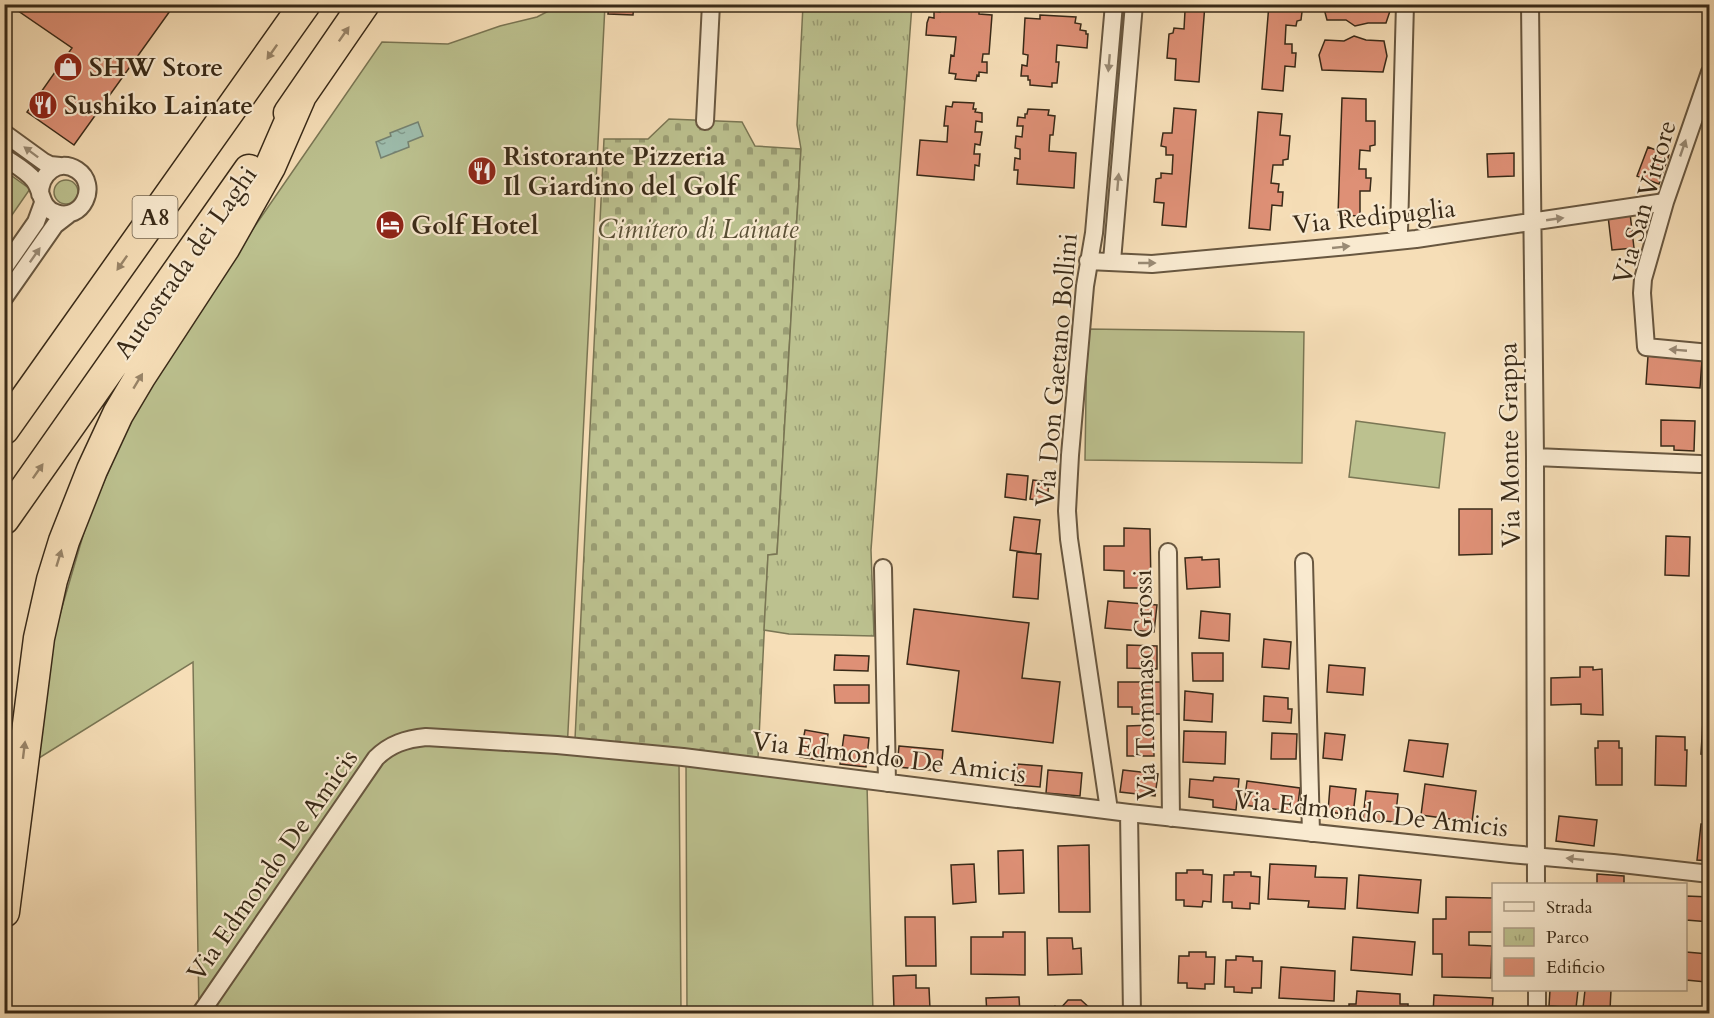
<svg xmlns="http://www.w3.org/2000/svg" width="1714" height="1018" font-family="Cardo,serif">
	<defs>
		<pattern id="cemetery-stones" width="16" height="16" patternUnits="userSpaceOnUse" patternTransform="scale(1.5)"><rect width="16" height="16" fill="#bcc18f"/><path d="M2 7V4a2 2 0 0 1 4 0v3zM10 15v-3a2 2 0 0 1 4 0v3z" fill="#9a9d74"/></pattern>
		<pattern id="park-tufts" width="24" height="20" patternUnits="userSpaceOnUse" patternTransform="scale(1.5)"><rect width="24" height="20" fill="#bcc18f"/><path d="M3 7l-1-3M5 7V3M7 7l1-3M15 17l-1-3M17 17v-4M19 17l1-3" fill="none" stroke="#9a9d74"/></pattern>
		<pattern id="water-ripples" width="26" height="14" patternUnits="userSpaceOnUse" patternTransform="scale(1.5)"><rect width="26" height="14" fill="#9dbcac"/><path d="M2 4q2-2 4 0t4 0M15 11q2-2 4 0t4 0" fill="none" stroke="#81998b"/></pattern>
	</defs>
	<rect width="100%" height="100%" fill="#f6deb7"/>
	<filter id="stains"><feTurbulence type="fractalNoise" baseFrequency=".00333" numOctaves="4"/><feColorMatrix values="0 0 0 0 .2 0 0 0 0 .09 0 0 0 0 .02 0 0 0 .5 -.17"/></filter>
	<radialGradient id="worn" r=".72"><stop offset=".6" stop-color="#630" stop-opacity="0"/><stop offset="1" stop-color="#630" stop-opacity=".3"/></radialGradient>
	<path fill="#bcc18f" stroke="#7a7654" stroke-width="1.5" d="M560,5H605L567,751L679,762L681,1013H199L193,662L39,758L53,638L87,522L129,423L181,333L382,42L448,44L500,26L537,17Z
		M5,171L30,189L5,225Z
		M54 192a12 12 0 1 1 24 0a12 12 0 1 1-24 0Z
		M1087,329L1304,332L1302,463L1085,460Z
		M1356,421L1445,433L1439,488L1349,477Z
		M686,762L867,785L873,1013H687Z"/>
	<path fill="url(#cemetery-stones)" stroke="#7a7654" stroke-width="1.5" d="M669,119L742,122L755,146L801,149L777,554L768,555L758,758L575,739L604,139H648Z"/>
	<path fill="url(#park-tufts)" stroke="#7a7654" stroke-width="1.5" d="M803,5H912L871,550L874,636L789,634L764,630L768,555L777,554L801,149L797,125Z"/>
	<path fill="url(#water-ripples)" stroke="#758271" stroke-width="1.5" d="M418,122L423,136L408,142L409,147L381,158L376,142L391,136L390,133Z"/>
	<path fill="#de9076" stroke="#392a18" stroke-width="1.5" d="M8,4H175L74,145L27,112L72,48Z
		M609,4H634L633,15L608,14Z
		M1179,4H1205L1199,82L1175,80L1176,59L1167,58L1169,34L1173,33L1174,28L1184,29L1185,11L1178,10Z
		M1269,4H1303L1301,20L1297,21L1296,26L1286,25L1285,44H1292V53H1296L1295,67L1285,66L1283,91L1262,89Z
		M1390,4L1391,8L1386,23H1368L1355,26L1346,20H1327L1323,5Z
		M941,6L979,9V14L992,15L989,54H983L982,62H987V73L979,72V76L977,75L976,81L955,79L956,74L949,73L951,55L954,56L956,37L926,35L927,23L929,17L934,18V11L940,12Z
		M1040,15L1076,17L1075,23L1081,24L1080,30L1086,31V34H1088L1087,48L1057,45L1056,62H1059L1057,83H1052V87L1030,85V80H1028V76H1021L1022,65L1027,66L1028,55L1023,54L1025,18L1040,19Z
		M1354,36L1366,40L1384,41L1387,56L1383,72L1322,70L1319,55L1325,40L1344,41Z
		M1342,98L1366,99V121H1375V145L1370,146V151L1360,150L1359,169H1366V178H1371L1370,191H1360V216L1338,215Z
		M953,102L974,103L973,109H976L975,112L982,113V122L976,121L975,132H982L980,145L975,144L974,154H980L979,166L975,165L974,180L917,175L920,140L947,142L948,126H944L946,106L952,107Z
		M1174,108L1196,110L1186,227L1162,225L1164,203L1154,202L1156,179L1161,178V173L1172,174L1173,155H1166V147L1161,146L1163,133H1172Z
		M1028,109L1049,110L1048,115L1055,116L1053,135H1050L1049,151L1076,153L1074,188L1017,184L1018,170H1014L1015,158L1020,159V149L1015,148L1016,136L1022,137L1023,126H1017L1018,117L1025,118V114H1027Z
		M1258,112L1282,114L1280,135L1290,136L1288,159L1283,160V165H1273L1271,183L1279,184L1278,192H1283L1282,206L1272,205L1270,230L1249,228Z
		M1648,147L1669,155L1659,184L1637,176Z
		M1514,153V176L1488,177L1487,154Z
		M1630,213L1634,248L1612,250L1608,216Z
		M1648,356L1702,360L1700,388L1646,384Z
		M1661,420L1695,421L1694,451L1674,450V446H1661Z
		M1007,474L1028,476L1026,500L1005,497Z
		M1033,480L1049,482L1047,501L1030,499Z
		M1459,509H1492V554L1459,555Z
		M1014,517L1040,520L1036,554L1010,550Z
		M1124,528L1150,529L1151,588H1124V571L1104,570V546H1124Z
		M1666,536L1690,537L1689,576L1665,575Z
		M1017,552L1041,554L1038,599L1013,597Z
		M1202,557V560L1219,559L1220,587L1187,589L1185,558Z
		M1108,601L1157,605L1154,632L1105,628Z
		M914,609L1029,623L1022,678L1060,682L1053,743L952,731L959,671L907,664Z
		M1201,611L1230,614L1229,641L1199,638Z
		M1264,639L1291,642L1289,669L1262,667Z
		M1127,645L1157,646V669L1127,668Z
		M1192,653H1223V681H1193Z
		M835,655L869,656L868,671L834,670Z
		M1329,665L1365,668L1363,695L1327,692Z
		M1580,667H1593V670L1602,669L1603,715L1581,714V704L1551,705V678L1580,677Z
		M1706,671L1710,672V707L1703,706Z
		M1118,682H1161V714H1132V707H1118Z
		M834,685H869V703H835Z
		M1185,691L1213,694L1212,722L1184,720Z
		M1264,696L1288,698V709H1292L1291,723L1263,721Z
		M1703,721L1710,722V755L1701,754Z
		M1153,725L1154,756H1127V726Z
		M805,730L828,734L824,761L800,757Z
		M1184,731L1226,732L1225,764L1183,762Z
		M1272,733L1297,734L1296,759H1271Z
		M1325,733L1345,735L1342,760L1323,758Z
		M844,735L869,738L866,767L840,764Z
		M1656,736L1685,737V750H1687L1686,786L1655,785Z
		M1409,740L1448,744L1443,777L1404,771Z
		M1598,741H1619V748H1622V785H1596L1595,748H1598Z
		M899,746L943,750L941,771L897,767Z
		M1017,764L1042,766L1040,787L1015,785Z
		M1048,770L1082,773L1080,796L1046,793Z
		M1123,770L1158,774L1155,796L1120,792Z
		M1214,777L1239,779L1236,810L1213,807V800L1189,797L1190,779L1213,781Z
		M1247,781L1300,788L1297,812L1244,805Z
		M1425,784L1476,791L1472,822L1421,815Z
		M1330,786L1356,789L1353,815L1328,812Z
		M1366,791L1398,794L1395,822L1363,819Z
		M1559,816L1597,820L1594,846L1556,841Z
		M1701,824L1710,825V861L1697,860Z
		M1089,845L1090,912H1059L1058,846Z
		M1023,850L1024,893L999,894L998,851Z
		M974,864L976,902L953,904L951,865Z
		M1270,864L1316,866L1315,877L1347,878L1345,909L1308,907L1309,901L1268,899Z
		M1187,870H1203V874L1212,875L1211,902L1203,901L1202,907L1184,906V900H1176V873H1187Z
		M1234,872H1251V876L1260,877L1259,904L1250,903V909L1232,908V902H1223L1224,875H1234Z
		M1597,874L1624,876V884H1597Z
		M1359,875L1421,880L1418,913L1357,908Z
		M1686,896L1710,897V922L1686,920Z
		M1446,897L1494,898L1493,932H1469V945L1492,946L1491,978L1442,977V954H1433V919H1446Z
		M905,917H935L936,966H906Z
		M1003,932H1025V975L971,974V937H1003Z
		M1353,937L1415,942L1412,975L1351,970Z
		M1047,938H1072L1073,949L1081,948L1082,974L1048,975Z
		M1189,952H1206V957H1215L1214,984H1205V989L1187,988V983H1178L1179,956H1189Z
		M1686,952L1708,954L1706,982L1686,980Z
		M1236,956L1253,957V961H1262L1261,988H1252V993L1234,992V987H1225L1226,960H1236Z
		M1281,967L1335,971L1334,1001L1279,998Z
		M916,975V988H929L930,1009L894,1010L893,976Z
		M1550,990H1578L1576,1008L1549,1006Z
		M1585,990H1611L1610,1010L1583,1008Z
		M1357,991L1400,994V1004H1408V1014H1349V1004H1356Z
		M1434,995L1493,998L1492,1014H1433Z
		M1019,997L1020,1014H987L986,998Z
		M1068,1000H1081L1093,1011L1090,1014H1048L1055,1006L1059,1010Z"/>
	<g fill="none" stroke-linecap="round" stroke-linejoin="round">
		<g stroke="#685740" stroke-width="20">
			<path id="minor" d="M1530,4L1535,457L1536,884
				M1710,72L1665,202L1643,279L1642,293L1646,347L1710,353
				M705,121L711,4
				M4,133L44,162L50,165L60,166
				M4,157C14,164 27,171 34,180C43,192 40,208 56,213C82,222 100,185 77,170C58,158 40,174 40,194
				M1397,240L1399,231L1405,4
				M1088,261L1152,264L1349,246L1416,239L1665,202
				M1112,261L1134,4
				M4,268L36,222L43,203
				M4,298L55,225L68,215
				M1535,457L1700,464
				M1168,552L1171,818
				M1304,562L1311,833
				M883,568L887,783
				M1109,810L1069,539L1067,511L1070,455L1085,286L1094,233L1114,4
				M1129,813L1132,1014
				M1537,990V1014
				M200,1014L376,758C390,744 406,739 426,737L557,745L683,757L1129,813L1510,854L1613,863L1710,874"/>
		</g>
		<g stroke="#392a18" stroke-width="33">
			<path id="motorway" d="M289,113L364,4
				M4,429L305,4
				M4,519L249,170
				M4,912L39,638L52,580L64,541L92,470L118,414L140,377L225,247L270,167L300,98"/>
		</g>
		<use href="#minor" stroke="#f9ead0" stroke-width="16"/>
		<use href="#motorway" stroke="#f6deb7" stroke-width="30"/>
	</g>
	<defs><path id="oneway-solid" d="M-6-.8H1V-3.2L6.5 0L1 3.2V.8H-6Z" transform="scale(1.5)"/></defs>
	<g fill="#988468">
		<use href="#oneway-solid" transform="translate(344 34) rotate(-55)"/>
		<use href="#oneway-solid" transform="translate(272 52) rotate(125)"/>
		<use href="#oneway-solid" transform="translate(122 263) rotate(125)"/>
		<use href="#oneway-solid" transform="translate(138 381) rotate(-59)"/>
		<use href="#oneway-solid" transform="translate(38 471) rotate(-55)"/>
		<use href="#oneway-solid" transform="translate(59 558) rotate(-73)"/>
		<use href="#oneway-solid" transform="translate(24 750) rotate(-83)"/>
	</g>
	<g fill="#998a74">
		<use href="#oneway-solid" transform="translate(1109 63) rotate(95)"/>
		<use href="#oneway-solid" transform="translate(1683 148) rotate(-71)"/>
		<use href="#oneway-solid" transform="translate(31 152) rotate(-143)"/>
		<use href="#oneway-solid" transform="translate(1118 182) rotate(-85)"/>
		<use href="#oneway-solid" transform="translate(1555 219) rotate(-8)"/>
		<use href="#oneway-solid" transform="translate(1341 247) rotate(-6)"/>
		<use href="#oneway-solid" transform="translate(35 255) rotate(-55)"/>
		<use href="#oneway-solid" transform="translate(1147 263)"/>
		<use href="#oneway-solid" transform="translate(1678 350) rotate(-175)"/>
		<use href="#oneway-solid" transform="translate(1575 859) rotate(-174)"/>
	</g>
	<defs>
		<g id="shop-disc" transform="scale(1.5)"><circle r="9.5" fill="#8f2418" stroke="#f9ead0"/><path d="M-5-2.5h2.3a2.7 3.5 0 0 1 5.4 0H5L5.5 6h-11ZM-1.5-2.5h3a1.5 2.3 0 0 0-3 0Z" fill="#fff"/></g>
		<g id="restaurant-disc" transform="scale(1.5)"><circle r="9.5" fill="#8f2418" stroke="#f9ead0"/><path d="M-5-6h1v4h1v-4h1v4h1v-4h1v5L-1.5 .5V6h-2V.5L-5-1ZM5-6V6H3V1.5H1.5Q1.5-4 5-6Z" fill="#fff"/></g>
		<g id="hotel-disc" transform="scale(1.5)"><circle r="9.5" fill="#8f2418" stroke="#f9ead0"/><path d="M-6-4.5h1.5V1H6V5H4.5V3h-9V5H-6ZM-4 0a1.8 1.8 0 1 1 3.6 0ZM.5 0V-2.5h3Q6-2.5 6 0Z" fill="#fff"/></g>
	</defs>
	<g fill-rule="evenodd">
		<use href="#shop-disc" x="68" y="67"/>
		<use href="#restaurant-disc" x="43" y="105"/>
		<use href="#restaurant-disc" x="482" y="171"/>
		<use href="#hotel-disc" x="390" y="225"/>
	</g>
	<g text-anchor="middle" stroke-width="4.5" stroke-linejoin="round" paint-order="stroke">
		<rect fill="#f9ead0" stroke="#73644f" stroke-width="1.5" x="132.5" y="196" width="45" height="42" rx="4.5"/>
		<g font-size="24" font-weight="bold" fill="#392a18">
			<text x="155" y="225">A8</text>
		</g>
		<g font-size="26" font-weight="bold" fill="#392a18" stroke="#f9ead0" text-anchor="start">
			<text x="89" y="76">SHW Store</text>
			<text x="64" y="114">Sushiko Lainate</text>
			<text x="503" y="165">Ristorante Pizzeria<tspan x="503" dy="30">Il Giardino del Golf</tspan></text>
			<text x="411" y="234">Golf Hotel</text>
		</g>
		<g font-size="26" fill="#392a18" stroke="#f9ead0">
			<text transform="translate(1644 202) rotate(-74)" y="9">Via San Vittore</text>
			<text transform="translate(1374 216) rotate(-6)" y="9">Via Redipuglia</text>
			<text transform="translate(185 262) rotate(-55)" y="9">Autostrada dei Laghi</text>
			<text transform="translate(1056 370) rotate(-85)" y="9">Via Don Gaetano Bollini</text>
			<text transform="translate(1509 445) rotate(-91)" y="9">Via Monte Grappa</text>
			<text transform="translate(1144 685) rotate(-91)" y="9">Via Tommaso Grossi</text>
			<text transform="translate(889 757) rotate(7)" y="9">Via Edmondo De Amicis</text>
			<text transform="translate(1371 813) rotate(6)" y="9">Via Edmondo De Amicis</text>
			<text transform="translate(272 865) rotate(-55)" y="9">Via Edmondo De Amicis</text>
		</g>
		<g font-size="26" font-style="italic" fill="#5a5036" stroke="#f9ead0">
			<text x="698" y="238">Cimitero di Lainate</text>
		</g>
	</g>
	<rect width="1714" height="1018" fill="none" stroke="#f6deb7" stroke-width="24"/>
	<rect x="6" y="6" width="1702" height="1006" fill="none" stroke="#392a18" stroke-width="3"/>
	<rect x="12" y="12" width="1690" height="994" fill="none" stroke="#392a18" stroke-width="1.5"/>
	<rect x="1492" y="883" width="195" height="108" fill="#f9ead0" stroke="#ac9d86" stroke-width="1.5"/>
	<rect x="1504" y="902" width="30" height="9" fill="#f9ead0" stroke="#ac9d86" stroke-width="1.5"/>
	<text x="1546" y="913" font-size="18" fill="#392a18">Strada</text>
	<rect x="1504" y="928" width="30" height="18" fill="url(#park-tufts)" stroke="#ac9d86" stroke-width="1.5"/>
	<text x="1546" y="943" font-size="18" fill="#392a18">Parco</text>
	<rect x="1504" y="958" width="30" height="18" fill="#de9076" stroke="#ac9d86" stroke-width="1.5"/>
	<text x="1546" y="973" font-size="18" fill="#392a18">Edificio</text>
	<rect width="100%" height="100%" filter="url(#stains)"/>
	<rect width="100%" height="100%" fill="url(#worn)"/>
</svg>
